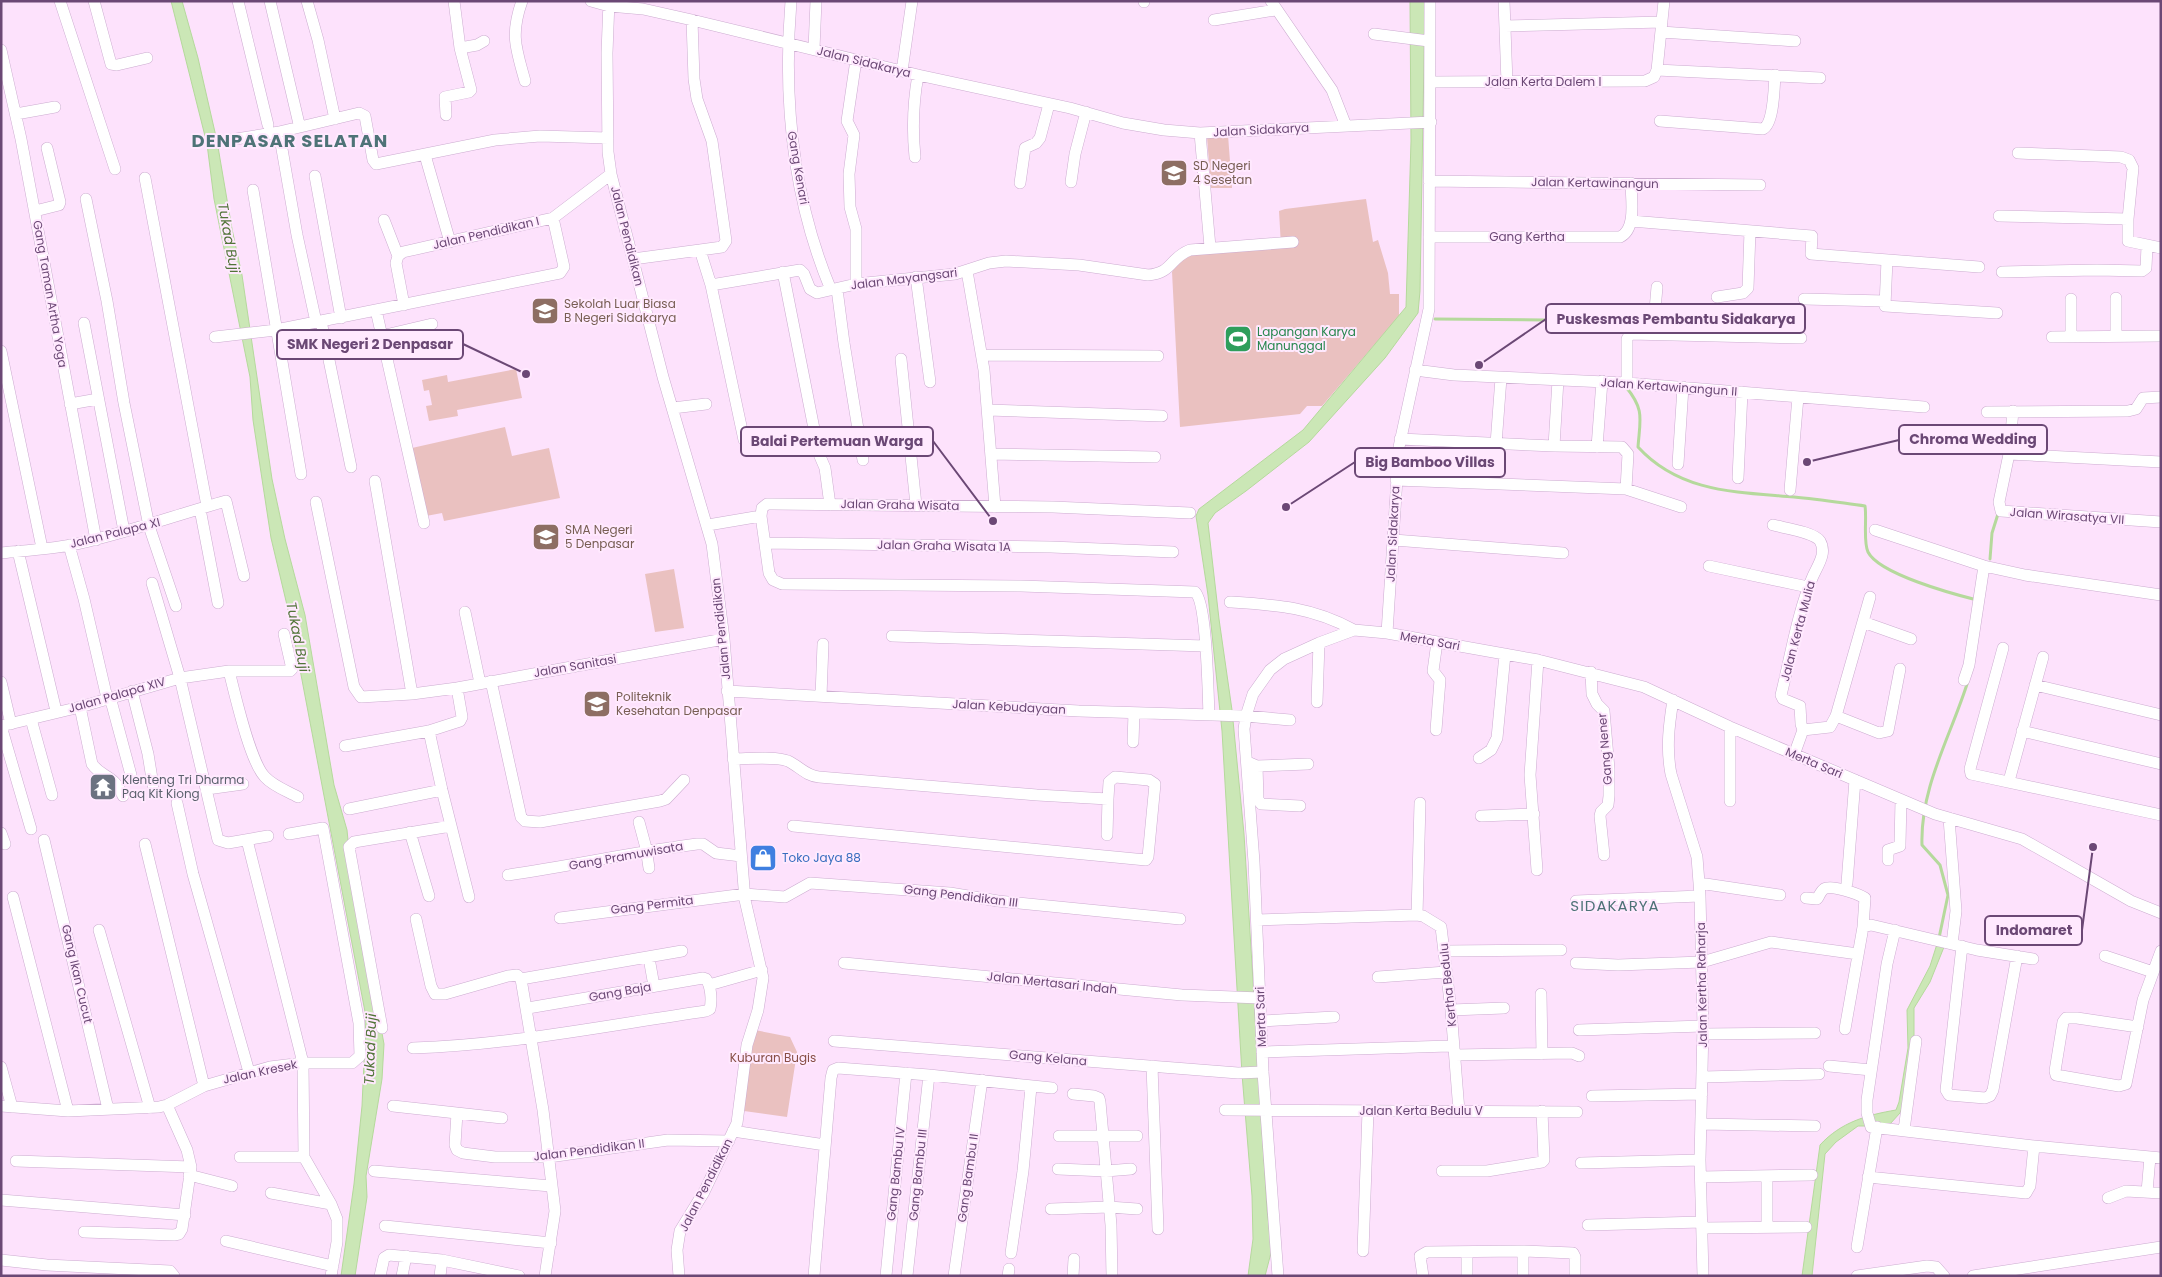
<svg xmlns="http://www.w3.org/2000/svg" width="2162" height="1277" font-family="Poppins,sans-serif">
	<rect width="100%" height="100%" fill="#fde2fc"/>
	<path fill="#eac1c0" d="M1228,135L1232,188H1211L1207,137Z
		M1366,199L1373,242L1378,240L1388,273L1390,294H1399V316L1322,406H1307L1300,414L1180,427L1172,272L1181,256L1281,246L1279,211L1285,209Z
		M516,369L522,398L457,410L458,416L429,421L426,406L432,405L429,390L424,391L422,380L447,375L448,382Z
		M505,427L512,456L549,448L560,498L444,521L442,513L426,516L412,448Z
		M674,569L684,628L655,632L645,574Z
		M755,1030L790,1037L797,1052L787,1117L744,1111L750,1050Z"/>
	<path fill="#cbe7b6" stroke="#b5d99c" d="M171,1H182L198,58L217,141L232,229L242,275L272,479L285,539L305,615L334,785L347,830L350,861L384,1044L382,1079L366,1176L367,1197L355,1276H341L354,1184L362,1106L366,1017L291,622L271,538L253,420L250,377L214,199L207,144Z
		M1410,1H1425L1420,291L1418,313L1385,358L1309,442L1246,491L1215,513L1208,523L1219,619L1232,710L1244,834L1267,1210L1272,1249L1265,1276H1248L1253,1239L1252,1196L1242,1074L1222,731L1208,595L1196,516L1199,509L1303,430L1406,307L1411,141Z
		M1937,944L1944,947L1930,982L1914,1008V1046L1904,1104L1900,1113L1890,1124L1877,1126H1858L1836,1142L1825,1154L1812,1276H1802L1820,1145C1841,1122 1867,1115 1896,1110L1899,1102L1908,1048L1907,1010L1930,966Z"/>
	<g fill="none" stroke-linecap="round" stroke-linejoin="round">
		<path stroke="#b5d99c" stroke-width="3" d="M1435,319L1544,320L1581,318L1626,322L1625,335
			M1626,387C1645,410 1640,419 1638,447C1680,493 1737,492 1794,497C1818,499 1842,503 1865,506C1867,518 1863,542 1868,552C1879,574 1953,594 1977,600
			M1990,559L1992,533L1998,514H2000
			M1939,938L1948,895L1940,865L1922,845C1920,787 1951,736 1968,681"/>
		<g stroke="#ccacd0" stroke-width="12">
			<path id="minor" d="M60,1L115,169
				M94,1L111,64L117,65L147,58
				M238,1L268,125
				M270,1L299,124
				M307,1L318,40L335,119
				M522,1C510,35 516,48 525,81
				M591,1L609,6L643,9L692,20L918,75L1070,108L1123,123L1164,130L1200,133L1431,122
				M609,1L607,53L608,152L611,174L663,377L712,544L724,639L745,900L763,978L758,1010L747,1045L737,1123L704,1192L680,1231L677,1250L679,1276
				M791,1C783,99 793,199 831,290
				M1271,1L1332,90L1346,126
				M1504,1L1507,83
				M1144,2V1
				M692,20L694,79L697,99L712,141L726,241L722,247L700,250
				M1214,20L1275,10
				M1505,26L1662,22
				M1661,32L1795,41
				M1374,34L1429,41
				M460,48L477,45L484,41
				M814,49L816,1
				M1,50L21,139L96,540
				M856,60L847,121L854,135L849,174L850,207L856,229V284
				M1657,70L1820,78
				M902,71L912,1
				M1431,82L1645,81L1654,77L1657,70L1664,1
				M16,114L55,107
				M446,115L445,97L469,92L471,90L460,48L454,1
				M1660,121L1763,129C1774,123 1774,88 1775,75
				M279,132L297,235L316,322
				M1200,133L1210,247
				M230,140L279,132L359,113L365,116L373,160L376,164L495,140L540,136L608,138
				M2018,153L2121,157L2129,160L2133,168L2128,219V241L2161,248
				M425,155L450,242
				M915,157C912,128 913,103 918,75
				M315,176L341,318
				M145,178L207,506
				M1429,181L1760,185
				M1071,182L1075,154L1086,112
				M1020,183L1025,148L1036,143L1040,138L1049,104
				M253,190L301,474
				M86,199L107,301L124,403L149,526L176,606
				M35,211L59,205L60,202L47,148
				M1999,216L2128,219
				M384,220L398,256
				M1631,221L1812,236L1811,254L1979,267
				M1429,237H1620C1637,229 1631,198 1631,183
				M633,259L700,250L711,285L800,270L804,274L810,289L817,293L856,284L955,274L989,263L1006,261L1079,265L1148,275C1173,273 1169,258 1190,250L1293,242
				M1887,260L1885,306L1997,313
				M967,271L984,370L995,507
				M783,272L819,454L825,468L830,505
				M2002,272L2097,270L2142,271L2146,268L2147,246
				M916,277L930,382
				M711,285L744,440
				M837,289L844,343L863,460
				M1717,297L1743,293L1748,288L1750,231
				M2116,298V336
				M1804,299L1885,301
				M2071,299V337
				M404,305L396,263L398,256L403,252L553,218L611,174
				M376,310L424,523
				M321,321L351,467
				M84,323L124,531
				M1653,333L1657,287
				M381,336L432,324
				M215,337L276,330L560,273L564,267L553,218
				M2052,337L2161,336
				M1,351L42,548
				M982,355L1158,356
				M901,359L916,505
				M1415,370L1454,375L1627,383L1924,407
				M1627,383V339L1630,334L1801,338
				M70,404L98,399
				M673,408L706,404
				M988,410L1162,416
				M2013,411L2009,454L1999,502L2001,511L2161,522
				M1987,412L2128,411L2136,409L2143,398L2161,397
				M1400,439L1554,446L1622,447L1628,454L1626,489
				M1496,444L1501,378
				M1554,446L1558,380
				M1597,447L1602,381
				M991,454L1155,457
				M2009,454L2161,462
				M1678,464L1683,387
				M1738,478L1742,392
				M1396,480L1626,489L1681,507
				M375,481L412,694
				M1790,490L1798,397
				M316,502L354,687L361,697L412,694L457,688L724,639
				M200,509L218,603
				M1190,513L1053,507L773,504H767L762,508L761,516L769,573L773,580L782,584L1021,586L1195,592C1207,602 1208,695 1209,715
				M708,525L761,516
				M1773,525C1784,528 1814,532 1820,541C1827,553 1818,565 1813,576C1798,610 1790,659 1781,695L1783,699L1800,706L1801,724L1803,730
				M1875,530L1984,566L2025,575L2161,595
				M1394,540L1563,553
				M765,543L1051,547L1173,552
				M69,545L84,599L107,698
				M18,551L56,711
				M1,553C33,550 66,548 97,539C141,528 183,513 226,501L244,576
				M1709,566L1808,587
				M152,583L180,678L229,671H290L292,669L284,634
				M1230,602C1277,605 1312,607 1354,630
				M465,612L480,683
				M1863,622L1911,639
				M1387,633L1399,447L1429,309L1430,1
				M892,636L1205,646
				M2003,648L1970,769L1971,774L2161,815
				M229,671C235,694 250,762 265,777C273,786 287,791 298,797
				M1591,672L1592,694L1597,704L1604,711L1609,769V796L1608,805L1601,812L1600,816L1604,855
				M1964,680L1969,665L1984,566
				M491,681L521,817L525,821L540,822L660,801L666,799L684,780
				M1,682L11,724
				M2035,685L2161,715
				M132,691L148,754L153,785
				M727,691L1079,711L1246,716L1290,720
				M821,696L823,644
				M110,697L131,775
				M1673,700C1669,725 1666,748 1671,774L1697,857L1700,896L1703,1026L1700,1160L1703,1276
				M1317,702L1319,643
				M80,707L92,764C102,778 114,774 123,796
				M1836,716L1879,733L1888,731L1900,669
				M31,719L52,795
				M1,726L80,707L180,678L218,840L228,843L268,836
				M1,726L31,829
				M1730,727V801
				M1436,730L1440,680L1433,671L1437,642
				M429,731L442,790L469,897
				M2022,731L2161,764
				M1133,742L1134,713
				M345,746L429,731L460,721L462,717L457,688
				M1794,755L1803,730L1830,727L1836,716L1870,597
				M1479,758L1491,750L1497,738L1505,654
				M733,759C748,759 775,756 788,761C799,766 806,776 819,777L1037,795L1108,799L1107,835
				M1250,763L1257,766L1308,764
				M1257,766L1258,799L1261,804L1300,806
				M2009,781L2043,657
				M207,789L243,784
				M177,803L193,874L249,1072
				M349,809L442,790
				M1481,816L1534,814
				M1949,818L1956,911L1952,944
				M639,822L646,848L649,868
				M793,826L1146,860L1148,857L1155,784L1149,780L1115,777L1109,782L1108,799
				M410,832L429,896
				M1,833L5,844
				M44,840L108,1109
				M247,840L303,1063L304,1157L331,1204L337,1219V1242L331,1276
				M145,844L204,1086
				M1888,860V850L1900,846V844L1901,800
				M1537,870L1530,775L1538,660
				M508,875C571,866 634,852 697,844H703L716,853L741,856
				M1699,883L1780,895
				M1847,883L1855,780
				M13,897L68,1111
				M1806,898L1817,899C1819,896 1821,891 1824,889C1831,884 1858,894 1865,898L1863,927L1845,1029
				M1576,901L1700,896
				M1417,915L1420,803
				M560,918L745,894L785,897L810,883L950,893L998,901L1180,919
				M416,919L431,986L435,994H445L508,976L517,975L521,979L682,951
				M1257,920L1417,915L1423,916L1441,927L1451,1010L1459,1111
				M1863,927L1871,925L1977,950L2033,959
				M99,930L150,1108
				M1895,930L1887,964L1867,1100V1113L1871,1127L2034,1146L2161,1158
				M1962,946L1946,1090L1949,1095L1985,1098L1990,1096L1993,1090L2017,956
				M1445,951L1561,950
				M2105,956L2153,972
				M649,958L654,986
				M844,963L1182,995L1260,998
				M1576,963L1618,965L1702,962L1771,942L1858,954
				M1378,977L1446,972
				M521,979L543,1110L555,1211L545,1276
				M709,985L762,970
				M1541,994L1542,1054
				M1451,1010L1504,1008
				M1261,1021L1334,1017
				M2138,1027L2077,1018H2066L2063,1022L2055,1071L2056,1075L2119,1086L2126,1084L2143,1000L2161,951
				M382,1028L349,847L354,842L451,826
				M1579,1030L1703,1026
				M1703,1034L1815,1033
				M834,1041L1238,1073L1263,1072
				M413,1048C511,1045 609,1025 706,1011L710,1009C712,1000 711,986 706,979L703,978L528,1008
				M1262,1052L1449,1046
				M1455,1055L1572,1053L1579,1056
				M1152,1066L1158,1229
				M1829,1066L1871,1070
				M1,1067L12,1107
				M1703,1077L1819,1074
				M1073,1094L1094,1096L1099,1098L1100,1102L1111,1225L1112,1276
				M1592,1096L1702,1094
				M1,1106L68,1111L159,1107L167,1105L204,1086L270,1067L303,1063H352L360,1056L359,1023L323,828L289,834
				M393,1106L502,1118
				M1225,1110L1577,1112
				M457,1113L455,1145L457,1150L463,1153L495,1157H549L668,1140L729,1141
				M1702,1124L1815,1126
				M1904,1130L1916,1041
				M733,1131L825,1145
				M1059,1136H1137
				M240,1157H304
				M16,1161L191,1167
				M1581,1163L1700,1160
				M1058,1169L1106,1171L1131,1169
				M374,1171L551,1186
				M1442,1171H1487L1542,1162L1544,1160L1542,1111
				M189,1175L232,1186
				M1701,1177L1812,1175
				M1868,1177L2026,1193L2030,1186L2034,1146
				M2147,1192L2150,1157
				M271,1193L331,1204
				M2108,1198L2126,1191L2161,1193
				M1,1200L185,1215
				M1051,1209L1109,1207L1137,1209
				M1588,1225L1702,1222
				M385,1226L551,1243
				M1767,1226V1176
				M1702,1228L1806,1227
				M84,1232L174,1235L179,1234L182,1229L191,1167L187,1150L167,1105
				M226,1241L333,1266
				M1857,1247L1877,1127
				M1363,1251L1368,1111
				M1523,1251V1276
				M1467,1252V1276
				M1011,1253L1023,1171L1031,1087
				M1,1260L47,1265L170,1271L174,1276
				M380,1276L384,1258L389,1255L442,1260L519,1276
				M402,1276L406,1256
				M440,1276L442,1260
				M814,1276L831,1078L833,1070L838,1068L929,1075L1052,1088
				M886,1276L906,1073
				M907,1276L929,1075
				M954,1276L982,1080
				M1008,1276L1009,1269
				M1073,1276L1074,1259
				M1278,1276L1263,1072L1254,862L1244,729L1246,716L1253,694L1270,670L1284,659L1319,643L1354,630L1387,633L1538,660L1644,687L1730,727L1935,814L2022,839L2131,901L2161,913
				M1423,1276L1420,1256L1427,1252L1523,1251L1573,1253L1575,1257V1276
				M1857,1276L1927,1266L1936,1267L1944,1276
				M1973,1276L2161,1247"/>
		</g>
		<use href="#minor" stroke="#fff" stroke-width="11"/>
	</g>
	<defs>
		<g id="school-square" transform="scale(1.4375)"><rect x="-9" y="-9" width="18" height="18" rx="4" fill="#8d6e63" stroke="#ffe9fe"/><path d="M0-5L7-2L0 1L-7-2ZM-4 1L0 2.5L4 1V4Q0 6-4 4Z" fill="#fff"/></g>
		<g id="stadium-square" transform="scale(1.4375)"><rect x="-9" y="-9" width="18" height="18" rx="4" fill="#2e9e5b" stroke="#ffe9fe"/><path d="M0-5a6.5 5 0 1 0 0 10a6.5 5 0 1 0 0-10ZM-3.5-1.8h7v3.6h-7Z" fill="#fff"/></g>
		<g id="university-square" transform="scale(1.4375)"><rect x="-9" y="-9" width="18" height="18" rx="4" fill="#8d6e63" stroke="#ffe9fe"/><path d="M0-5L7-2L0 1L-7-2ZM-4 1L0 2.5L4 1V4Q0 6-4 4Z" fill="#fff"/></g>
		<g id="temple-square" transform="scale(1.4375)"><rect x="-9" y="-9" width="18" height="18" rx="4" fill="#6b7280" stroke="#ffe9fe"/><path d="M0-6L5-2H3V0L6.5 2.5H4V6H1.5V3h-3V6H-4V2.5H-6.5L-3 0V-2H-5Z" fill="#fff"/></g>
		<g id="shop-square" transform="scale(1.4375)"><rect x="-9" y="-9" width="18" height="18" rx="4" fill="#3f7fe0" stroke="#ffe9fe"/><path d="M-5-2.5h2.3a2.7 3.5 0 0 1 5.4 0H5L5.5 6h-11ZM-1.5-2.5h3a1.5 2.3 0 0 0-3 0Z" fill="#fff"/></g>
	</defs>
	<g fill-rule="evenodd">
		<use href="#school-square" x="1174" y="173"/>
		<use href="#school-square" x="545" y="311"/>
		<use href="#stadium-square" x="1238" y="339"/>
		<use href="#school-square" x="546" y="537"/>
		<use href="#university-square" x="597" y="704"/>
		<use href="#temple-square" x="103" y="787"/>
		<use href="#shop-square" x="763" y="858"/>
	</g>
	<g text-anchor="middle" stroke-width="4" stroke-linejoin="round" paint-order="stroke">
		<g font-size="12" fill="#6b4875" stroke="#ffe9fe">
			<text transform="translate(864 62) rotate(14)" y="4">Jalan Sidakarya</text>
			<text x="1543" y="86">Jalan Kerta Dalem I</text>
			<text transform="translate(1261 130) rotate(-3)" y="4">Jalan Sidakarya</text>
			<text transform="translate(798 168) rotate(80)" y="4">Gang Kenari</text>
			<text transform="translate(1595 183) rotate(1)" y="4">Jalan Kertawinangun</text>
			<text transform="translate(486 233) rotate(-13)" y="4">Jalan Pendidikan I</text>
			<text transform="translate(627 236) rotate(76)" y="4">Jalan Pendidikan</text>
			<text x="1527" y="241">Gang Kertha</text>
			<text transform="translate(904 279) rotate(-7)" y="4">Jalan Mayangsari</text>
			<text transform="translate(50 294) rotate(80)" y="4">Gang Taman Artha Yoga</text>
			<text transform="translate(1669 387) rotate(4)" y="4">Jalan Kertawinangun II</text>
			<text transform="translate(900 505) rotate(1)" y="4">Jalan Graha Wisata</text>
			<text transform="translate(2067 516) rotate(4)" y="4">Jalan Wirasatya VII</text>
			<text transform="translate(115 533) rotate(-14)" y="4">Jalan Palapa XI</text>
			<text transform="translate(1393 534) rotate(-87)" y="4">Jalan Sidakarya</text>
			<text transform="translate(944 546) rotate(1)" y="4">Jalan Graha Wisata 1A</text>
			<text transform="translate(721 629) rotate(-96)" y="4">Jalan Pendidikan</text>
			<text transform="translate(1798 631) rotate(-75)" y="4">Jalan Kerta Mulia</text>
			<text transform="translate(1430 641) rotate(10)" y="4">Merta Sari</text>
			<text transform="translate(575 666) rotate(-10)" y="4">Jalan Sanitasi</text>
			<text transform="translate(117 695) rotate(-16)" y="4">Jalan Palapa XIV</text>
			<text transform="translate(1009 707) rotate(3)" y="4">Jalan Kebudayaan</text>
			<text transform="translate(1605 749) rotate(-95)" y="4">Gang Nener</text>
			<text transform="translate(1814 763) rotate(23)" y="4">Merta Sari</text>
			<text transform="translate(626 856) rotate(-10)" y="4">Gang Pramuwisata</text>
			<text transform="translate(961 896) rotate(7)" y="4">Gang Pendidikan III</text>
			<text transform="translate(652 905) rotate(-7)" y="4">Gang Permita</text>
			<text transform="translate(77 974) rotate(77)" y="4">Gang Ikan Cucut</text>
			<text transform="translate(1052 983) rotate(6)" y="4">Jalan Mertasari Indah</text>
			<text transform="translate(1448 985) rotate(-96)" y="4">Kertha Bedulu</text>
			<text transform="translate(1702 985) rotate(-91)" y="4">Jalan Kertha Raharja</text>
			<text transform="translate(620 992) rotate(-10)" y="4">Gang Baja</text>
			<text transform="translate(1261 1017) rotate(-92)" y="4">Merta Sari</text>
			<text transform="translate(1048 1058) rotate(5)" y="4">Gang Kelana</text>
			<text transform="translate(260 1072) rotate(-12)" y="4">Jalan Kresek</text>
			<text x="1421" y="1115">Jalan Kerta Bedulu V</text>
			<text transform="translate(589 1150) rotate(-7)" y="4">Jalan Pendidikan II</text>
			<text transform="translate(896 1174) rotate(-84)" y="4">Gang Bambu IV</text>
			<text transform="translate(918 1175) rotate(-84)" y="4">Gang Bambu III</text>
			<text transform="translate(968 1178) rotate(-82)" y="4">Gang Bambu II</text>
			<text transform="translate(706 1185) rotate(-63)" y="4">Jalan Pendidikan</text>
		</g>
		<g font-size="12" fill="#785e54" stroke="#ffe9fe" text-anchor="start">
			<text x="1193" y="170">SD Negeri<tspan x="1193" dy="14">4 Sesetan</tspan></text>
			<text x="564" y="308">Sekolah Luar Biasa<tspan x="564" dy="14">B Negeri Sidakarya</tspan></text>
			<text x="565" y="534">SMA Negeri<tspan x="565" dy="14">5 Denpasar</tspan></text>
			<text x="616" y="701">Politeknik<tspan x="616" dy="14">Kesehatan Denpasar</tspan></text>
		</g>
		<g font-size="12" fill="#27864d" stroke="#ffe9fe" text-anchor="start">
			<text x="1257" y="336">Lapangan Karya<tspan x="1257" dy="14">Manunggal</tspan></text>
		</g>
		<g font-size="12" fill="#5b616d" stroke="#ffe9fe" text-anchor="start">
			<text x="122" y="784">Klenteng Tri Dharma<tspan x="122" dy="14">Paq Kit Kiong</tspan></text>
		</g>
		<g font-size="12" fill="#366cbe" stroke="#ffe9fe" text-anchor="start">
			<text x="782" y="862">Toko Jaya 88</text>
		</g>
		<g font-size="12" fill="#874e45" stroke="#ffe9fe">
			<text x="773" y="1062">Kuburan Bugis</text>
		</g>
		<g font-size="14" font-style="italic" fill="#517438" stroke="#ffe9fe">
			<text transform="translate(229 238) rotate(80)" y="5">Tukad Buji</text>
			<text transform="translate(298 637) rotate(79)" y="5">Tukad Buji</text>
			<text transform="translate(370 1049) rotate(-88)" y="5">Tukad Buji</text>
		</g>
		<g font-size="15" letter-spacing="1" fill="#4e7377" stroke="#ffe9fe">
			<text x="1615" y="911">SIDAKARYA</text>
		</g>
		<g font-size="18" font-weight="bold" letter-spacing="1" fill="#4e7377" stroke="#ffe9fe">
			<text x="290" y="147">DENPASAR SELATAN</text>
		</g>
	</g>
	<path fill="none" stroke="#6b4875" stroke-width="2" d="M1479 365L1546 319M526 374L463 344M1807 462L1899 440M993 521L933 441M1286 507L1355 462M2093 847L2082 930"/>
	<g fill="#6b4875" stroke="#ffe9fe" stroke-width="2">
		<circle cx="1479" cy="365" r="5"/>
		<circle cx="526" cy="374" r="5"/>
		<circle cx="1807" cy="462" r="5"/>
		<circle cx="993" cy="521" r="5"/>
		<circle cx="1286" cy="507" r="5"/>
		<circle cx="2093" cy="847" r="5"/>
	</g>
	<g fill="#ffe9fe" stroke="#6b4875" stroke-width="2">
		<rect x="1546" y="304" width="259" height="29" rx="5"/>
		<rect x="277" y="330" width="186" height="29" rx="5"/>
		<rect x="1899" y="425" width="148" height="29" rx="5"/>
		<rect x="741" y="427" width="192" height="29" rx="5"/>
		<rect x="1355" y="448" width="150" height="29" rx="5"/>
		<rect x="1985" y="916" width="97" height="29" rx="5"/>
	</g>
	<g font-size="14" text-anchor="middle" font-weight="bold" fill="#6b4875">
		<text x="1676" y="324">Puskesmas Pembantu Sidakarya</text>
		<text x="370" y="349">SMK Negeri 2 Denpasar</text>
		<text x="1973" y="444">Chroma Wedding</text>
		<text x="837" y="446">Balai Pertemuan Warga</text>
		<text x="1430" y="467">Big Bamboo Villas</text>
		<text x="2034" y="935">Indomaret</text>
	</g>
	<rect width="2162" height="1277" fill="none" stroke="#6b4875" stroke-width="5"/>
</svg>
